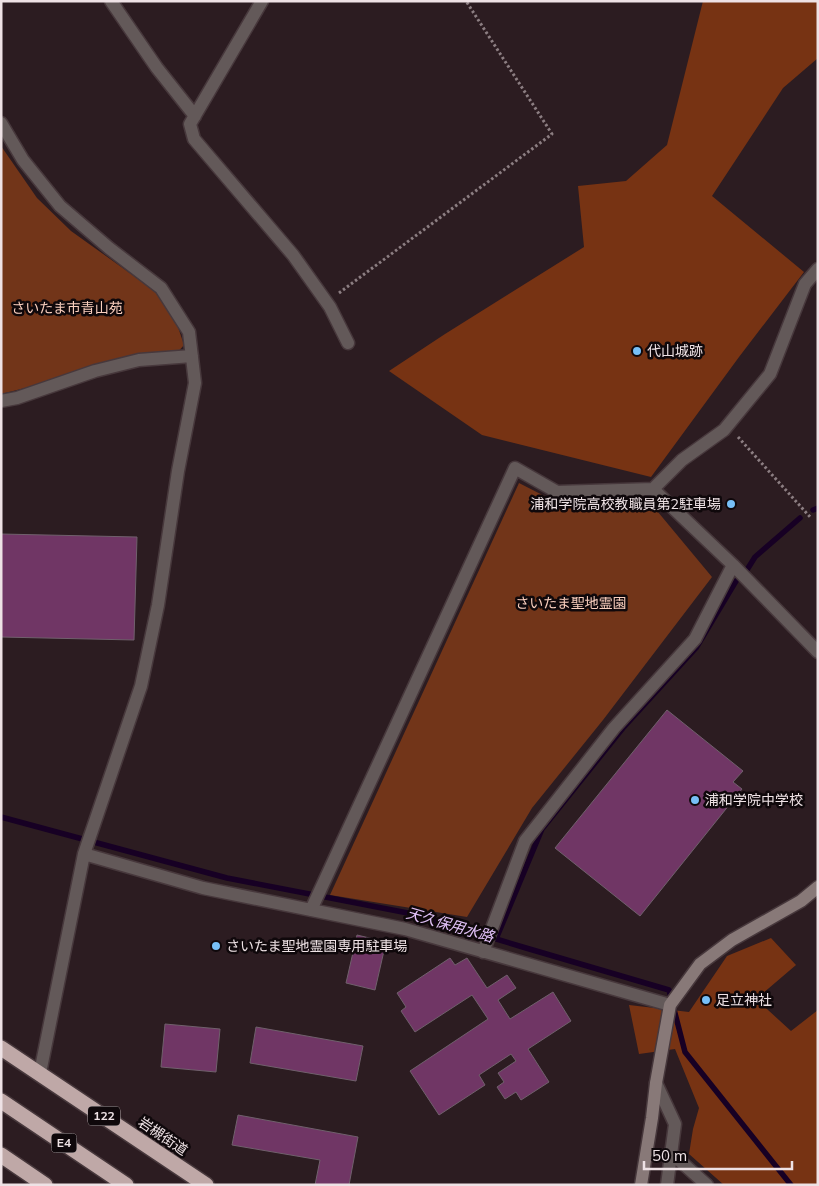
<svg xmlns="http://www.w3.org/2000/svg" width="819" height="1186" font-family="Mulish,'Noto Sans JP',sans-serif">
	<rect width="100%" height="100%" fill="#2c1c21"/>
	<path fill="#723519" d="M1,146L37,198L71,231L159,294L175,318L184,345L177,353L45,383L1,394Z
		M519,483L560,504L648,500L712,577L603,720L532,808L467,917L330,895Z"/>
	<path fill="#773313" d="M703,1H818V58L783,88L712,196L804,272L739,357L651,477L482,435L389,371L445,334L584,247L578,186L626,181L667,145Z
		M771,938L796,965L756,999L791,1031L818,1010V1185H724L689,1154L693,1129L699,1108L675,1049L639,1054L629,1005L689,1012L727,956Z"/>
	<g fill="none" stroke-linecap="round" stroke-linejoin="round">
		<path stroke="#170024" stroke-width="5.5" d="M813,510L818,508
			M745,573L755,557L800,518
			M1,817L227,878L413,914L526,948L669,990L685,1052L791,1185
			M496,939L542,829L623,728L696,648L736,581"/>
	</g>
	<path fill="#703665" stroke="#70606c" d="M1,534L137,537L134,640L1,637Z
		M667,710L743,771L733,782L742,789L640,916L555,848Z
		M357,935L386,942L375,990L346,983Z
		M450,958L455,965L467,958L487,988L507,975L516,988L498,1000L510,1019L553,992L571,1021L528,1049L549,1082L521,1100L516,1092L505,1099L497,1087L504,1082L498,1073L516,1061L511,1054L479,1075L485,1085L439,1115L410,1071L488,1019L472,995L415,1032L401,1011L406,1007L397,993Z
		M165,1024L220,1029L216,1072L161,1067Z
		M256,1027L363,1046L356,1081L250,1063Z
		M238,1115L358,1137L349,1185H315L320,1160L232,1145Z"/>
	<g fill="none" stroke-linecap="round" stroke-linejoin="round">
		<g stroke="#47383c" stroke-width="15">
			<path id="street" d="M111,1L157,68L195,116
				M262,1L190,124L194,139L293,255L330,307L348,343
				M1,123L23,160L60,206L109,248L161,288L189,332L195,383L178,471L158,605L141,686L84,854L40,1073
				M1,401L17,398L95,371L139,360L192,356
				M653,489L682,460L724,430L770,374L805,284L818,269
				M84,854L203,888L405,929L670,1005
				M311,910L515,468L557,492L653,489L733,565L818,652
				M483,952L525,841L614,728L695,639L733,565
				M656,1083L675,1124L667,1185
				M671,1153L707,1185"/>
		</g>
		<g stroke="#47383c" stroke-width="15">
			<path id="secondary" d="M641,1185L652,1118L656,1083L670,1005L700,964L732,940L801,901L818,887"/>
		</g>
		<g stroke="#47383c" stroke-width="18">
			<path id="highway" d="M1,1048L206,1185
				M1,1101L126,1185
				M1,1155L45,1185"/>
		</g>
		<path stroke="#8c7e82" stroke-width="3" stroke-dasharray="2.5 2.5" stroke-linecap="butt" d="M339,293L552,134L466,1
			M738,437L811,518"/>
		<use href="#street" stroke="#635959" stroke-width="12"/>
		<use href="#secondary" stroke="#887978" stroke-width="12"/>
		<use href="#highway" stroke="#bfa8a7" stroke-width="15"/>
	</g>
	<g fill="#77bff7" stroke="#0f080b" stroke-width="2">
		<circle cx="637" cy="351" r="5"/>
		<circle cx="731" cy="504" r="5"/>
		<circle cx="695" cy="800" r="5"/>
		<circle cx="216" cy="946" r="5"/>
		<circle cx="706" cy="1000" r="5"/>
	</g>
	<g text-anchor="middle" stroke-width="5" stroke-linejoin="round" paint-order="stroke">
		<g fill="#0f080b" stroke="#aba1a4" stroke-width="1">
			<rect x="88" y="1106.5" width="32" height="19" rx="4"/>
			<rect x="51.5" y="1133.5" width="25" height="19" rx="4"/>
		</g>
		<g font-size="12" font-weight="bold" fill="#eee2e5">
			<text x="104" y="1120">122</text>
			<text x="64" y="1147">E4</text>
		</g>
		<g font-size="14" fill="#facfbe" stroke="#0f080b">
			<text x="67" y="313">さいたま市青山苑</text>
			<text x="571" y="608">さいたま聖地霊園</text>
		</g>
		<g font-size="14" fill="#eee2e5" stroke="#0f080b" text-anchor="start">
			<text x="647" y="356">代山城跡</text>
			<text x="721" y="509" text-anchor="end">浦和学院高校教職員第2駐車場</text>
			<text x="705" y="805">浦和学院中学校</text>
			<text x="226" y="951">さいたま聖地霊園専用駐車場</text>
			<text x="716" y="1005">足立神社</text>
		</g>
		<g font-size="14" fill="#eee2e5" stroke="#0f080b">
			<text transform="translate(163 1136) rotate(34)" y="5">岩槻街道</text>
		</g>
		<g font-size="15" font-style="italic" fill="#e2c2f8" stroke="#0f080b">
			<text transform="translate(450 925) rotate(16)" y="5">天久保用水路</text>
		</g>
	</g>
	<rect width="819" height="1186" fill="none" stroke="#eee2e5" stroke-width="5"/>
	<path d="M644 1161v8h148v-8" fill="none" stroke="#eee2e5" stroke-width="2.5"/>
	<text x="652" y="1161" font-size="15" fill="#eee2e5" stroke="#0f080b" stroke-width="4" paint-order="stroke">50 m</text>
</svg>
